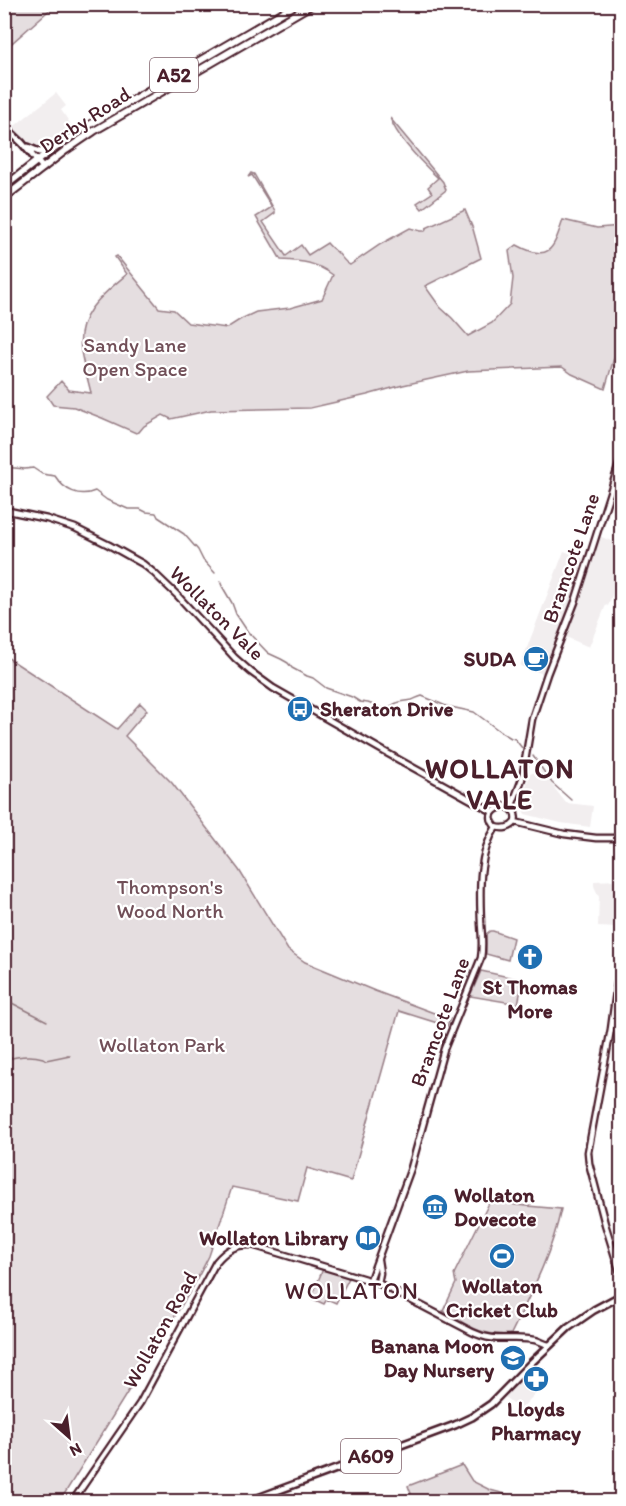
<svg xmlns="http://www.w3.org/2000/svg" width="626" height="1506" font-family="Itim,sans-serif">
	<rect width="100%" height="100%" fill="#fff"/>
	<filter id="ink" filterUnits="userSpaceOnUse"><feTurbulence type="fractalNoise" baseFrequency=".0167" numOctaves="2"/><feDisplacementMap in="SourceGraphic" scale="12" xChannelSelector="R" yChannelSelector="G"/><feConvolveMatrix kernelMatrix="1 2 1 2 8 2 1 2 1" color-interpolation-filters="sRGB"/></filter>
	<g filter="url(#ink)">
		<path fill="#f2eeef" d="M56,93L66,106L61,110L74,129L46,148L34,146L12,128Z
			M599,536L621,545V571L608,606L606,605L589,647L559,634L544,674L520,666L564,551L590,561Z
			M540,770L566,803L593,806L590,827L561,823L525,814L520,804L530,774Z
			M618,880L619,928L598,927L599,897L594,886V881Z
			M535,1366L549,1379L520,1410L505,1397Z"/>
		<path fill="#e5dee0" stroke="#987e86" stroke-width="1.5" d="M5,4H55V5L5,49Z
			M390,118L443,182L446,190L422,209L417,203L432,193L428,187L438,178C422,163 398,139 390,118Z
			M251,173L254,174L275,211V213L263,222L286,256L301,245L308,255L327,243C330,247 333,249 337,252C342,257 344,262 350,265L381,244L410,228L421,231H425L426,228L465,210L473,229L481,258L425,286L440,307L452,318L468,336L492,323L510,304L513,278L509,251L517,245C550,263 553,249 563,220L597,228L621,226V334L605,389L572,374L562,367L468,371L403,385L367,395L310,408L211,410L171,419L163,415L144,426L139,432L136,433L102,418L74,407L53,405L47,396L61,381L69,390L91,393C88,379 83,365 81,351C76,314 102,295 127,274L115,257L117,256L159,308L174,310L188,323L227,328L241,319L256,312L290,308L322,299L333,275C315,262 303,261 281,260L256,217L272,207L252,175L248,177Z
			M5,656L117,729L140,703L147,710L125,736L172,783L239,870L288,950L305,962L375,991L450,1019L447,1026L399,1011L351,1181L307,1168L298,1201L232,1187L209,1256L193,1287L60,1501H5Z
			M490,931H493L513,938L508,960L486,954V934Z
			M481,971L523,980L518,1004L470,996Z
			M491,1199L516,1205L561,1209C552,1253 531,1293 511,1334C482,1337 467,1325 443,1311L456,1283L454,1274Z
			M323,1269L349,1278L336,1303L327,1299L324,1304L311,1298Z
			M462,1465L472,1481L490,1490L533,1501H414L408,1486Z"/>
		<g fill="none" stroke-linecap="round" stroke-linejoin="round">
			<path stroke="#91787e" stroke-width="1.5" d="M4,467L25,469L33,468L42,474L55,476C64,490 79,498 95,491L107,500L128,509H140L146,512L156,513L158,517L184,534L198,550L203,560L215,573
				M220,581L222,586L232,603L236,614L248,632L268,653L281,659L288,663L292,668L307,676L313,678L326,688L352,697L360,702L368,703L384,709L388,710C394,701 402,702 412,700C415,699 418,697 422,696L446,706L474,712L501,732L511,738L515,739L522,748
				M533,756L552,783L571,800
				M4,999L47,1021
				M4,1060C17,1056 30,1054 43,1058L46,1060L70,1055H67"/>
			<g stroke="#4a1f2b" stroke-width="9">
				<path id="minor" d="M4,510L47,519L75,528L109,545L143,564L154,573L177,595L235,658L251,672L273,688L385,752L493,812
					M506,806C514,809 517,814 515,822C511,828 503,829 496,827C486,816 493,808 506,806Z
					M511,808L522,779L532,719L547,674L575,602L622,455
					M515,822L564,834L596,838H622
					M618,838L622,870
					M622,947L611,1029L588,1152L589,1163L605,1224L622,1279
					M378,1260L380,1273L378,1283
					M370,1280L411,1168L444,1049L481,958C483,946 482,936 481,924C480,891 477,856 496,827
					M72,1502L140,1403L216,1262C226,1250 236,1244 252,1245L378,1283L472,1332C496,1344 512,1335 535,1340C540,1341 544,1344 549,1345"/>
			</g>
			<g stroke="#4a1f2b" stroke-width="10">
				<path id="major" d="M4,126L22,143L43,168
					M28,147L39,152L53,149
					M247,1502L455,1425L472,1417L491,1404L531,1363L568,1328L594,1310L622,1295"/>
			</g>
			<g stroke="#4a1f2b" stroke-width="10">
				<path id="highway" d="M4,187L42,157L84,128L297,4
					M4,198L66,150L94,131L313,4"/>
			</g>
			<use href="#minor" stroke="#fff" stroke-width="4.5"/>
			<use href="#major" stroke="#fff" stroke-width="5"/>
			<use href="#highway" stroke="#fff" stroke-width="6"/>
		</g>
	</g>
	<defs>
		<g id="cafe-disc" transform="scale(1.35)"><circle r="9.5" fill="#1f6fb2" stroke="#fff"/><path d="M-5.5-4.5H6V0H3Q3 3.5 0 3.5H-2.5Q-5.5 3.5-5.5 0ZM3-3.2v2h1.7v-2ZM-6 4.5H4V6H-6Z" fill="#fff"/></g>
		<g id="bus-disc" transform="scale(1.35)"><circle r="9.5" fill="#1f6fb2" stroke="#fff"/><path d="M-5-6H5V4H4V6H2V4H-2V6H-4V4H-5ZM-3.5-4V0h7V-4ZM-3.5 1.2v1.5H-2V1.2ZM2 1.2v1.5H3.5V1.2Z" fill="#fff"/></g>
		<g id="church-disc" transform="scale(1.35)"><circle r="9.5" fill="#1f6fb2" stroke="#fff"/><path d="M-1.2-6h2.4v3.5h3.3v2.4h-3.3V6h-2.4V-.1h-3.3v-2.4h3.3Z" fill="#fff"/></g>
		<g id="museum-disc" transform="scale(1.35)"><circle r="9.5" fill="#1f6fb2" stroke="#fff"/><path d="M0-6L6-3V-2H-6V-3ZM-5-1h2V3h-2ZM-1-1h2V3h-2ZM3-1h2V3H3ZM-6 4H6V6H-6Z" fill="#fff"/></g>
		<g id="library-disc" transform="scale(1.35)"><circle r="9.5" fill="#1f6fb2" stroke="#fff"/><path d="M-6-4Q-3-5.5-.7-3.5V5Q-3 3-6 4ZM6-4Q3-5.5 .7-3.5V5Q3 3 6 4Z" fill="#fff"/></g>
		<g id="stadium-disc" transform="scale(1.35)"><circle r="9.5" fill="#1f6fb2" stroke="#fff"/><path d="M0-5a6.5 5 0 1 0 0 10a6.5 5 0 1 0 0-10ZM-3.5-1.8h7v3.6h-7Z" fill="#fff"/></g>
		<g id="school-disc" transform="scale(1.35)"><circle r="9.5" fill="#1f6fb2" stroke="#fff"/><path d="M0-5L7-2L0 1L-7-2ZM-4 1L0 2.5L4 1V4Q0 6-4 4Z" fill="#fff"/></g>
		<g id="pharmacy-disc" transform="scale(1.35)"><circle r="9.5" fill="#1f6fb2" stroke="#fff"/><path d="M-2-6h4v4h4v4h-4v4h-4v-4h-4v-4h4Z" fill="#fff"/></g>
	</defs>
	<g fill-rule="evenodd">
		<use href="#cafe-disc" x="536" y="659"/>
		<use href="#bus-disc" x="300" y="709"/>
		<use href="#church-disc" x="530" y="957"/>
		<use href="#museum-disc" x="435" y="1207"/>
		<use href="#library-disc" x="368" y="1238"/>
		<use href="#stadium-disc" x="502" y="1256"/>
		<use href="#school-disc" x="513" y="1358"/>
		<use href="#pharmacy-disc" x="536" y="1379"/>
	</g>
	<g text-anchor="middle" stroke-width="4.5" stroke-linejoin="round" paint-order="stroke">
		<g fill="#fff" stroke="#80626b" stroke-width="1.5">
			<rect x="150" y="58" width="48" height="34" rx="4.5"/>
			<rect x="341" y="1439" width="60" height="34" rx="4.5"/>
		</g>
		<g font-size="20" font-weight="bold" fill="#4a1f2b">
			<text x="174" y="82">A52</text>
			<text x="371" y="1463">A609</text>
		</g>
		<g font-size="21" fill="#4a1f2b" stroke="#fff">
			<text transform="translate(85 120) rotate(-33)" y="7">Derby Road</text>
			<text transform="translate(571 558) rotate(-71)" y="7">Bramcote Lane</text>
			<text transform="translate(217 613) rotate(45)" y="7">Wollaton Vale</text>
			<text transform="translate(440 1022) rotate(-70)" y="7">Bramcote Lane</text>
			<text transform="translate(160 1330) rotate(-61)" y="7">Wollaton Road</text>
		</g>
		<g font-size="21" fill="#714f58" stroke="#fff">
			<text x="135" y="352">Sandy Lane<tspan x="135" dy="24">Open Space</tspan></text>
			<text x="170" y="894">Thompson's<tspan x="170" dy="24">Wood North</tspan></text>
			<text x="162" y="1052">Wollaton Park</text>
		</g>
		<g font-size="21" font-weight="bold" fill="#4a1f2b" stroke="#fff" text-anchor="end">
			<text x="516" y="666">SUDA</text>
			<text x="320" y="716" text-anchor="start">Sheraton Drive</text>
			<text x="530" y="994" text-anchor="middle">St Thomas<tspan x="530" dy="24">More</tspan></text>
			<text x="454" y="1202" text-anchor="start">Wollaton<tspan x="454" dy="24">Dovecote</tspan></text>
			<text x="348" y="1245">Wollaton Library</text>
			<text x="502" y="1293" text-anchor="middle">Wollaton<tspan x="502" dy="24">Cricket Club</tspan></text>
			<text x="494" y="1353">Banana Moon<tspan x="494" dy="24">Day Nursery</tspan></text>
			<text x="536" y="1416" text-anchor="middle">Lloyds<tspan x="536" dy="24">Pharmacy</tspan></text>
		</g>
		<g font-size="24" letter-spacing="1.5" fill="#4a1f2b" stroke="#fff">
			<text x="352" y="1299">WOLLATON</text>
		</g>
		<g font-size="27" font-weight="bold" letter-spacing="1.5" fill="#4a1f2b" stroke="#fff">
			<text x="500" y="778">WOLLATON<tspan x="500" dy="31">VALE</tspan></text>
		</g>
	</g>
	<rect width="626" height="1506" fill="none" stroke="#fff" stroke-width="24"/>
	<rect x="12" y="12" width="602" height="1482" fill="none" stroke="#4a1f2b" stroke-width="2" filter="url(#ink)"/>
	<g transform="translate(69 1437) rotate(152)" stroke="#ffffff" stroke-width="4.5" paint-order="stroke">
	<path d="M0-4.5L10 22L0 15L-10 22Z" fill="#4a1f2b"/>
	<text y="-9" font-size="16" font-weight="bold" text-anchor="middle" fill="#4a1f2b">N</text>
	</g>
</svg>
